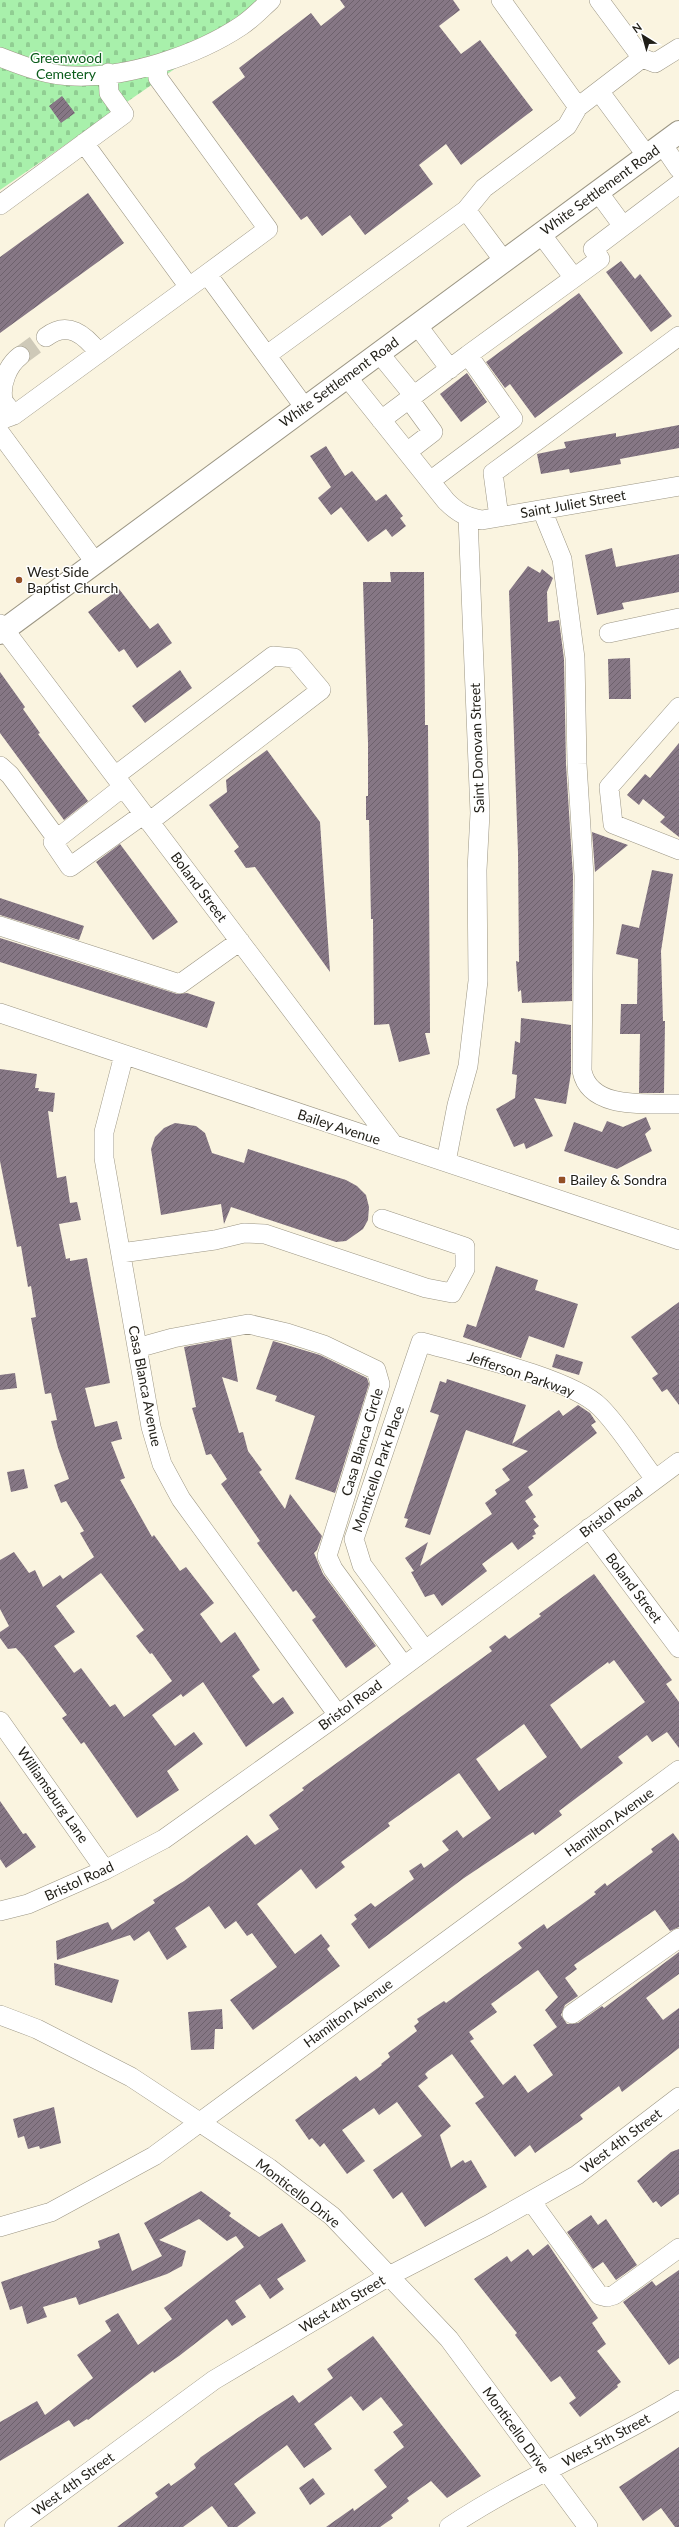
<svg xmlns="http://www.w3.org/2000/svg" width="679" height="2527" font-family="Lato,sans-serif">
	<defs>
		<pattern id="cemetery-stones" width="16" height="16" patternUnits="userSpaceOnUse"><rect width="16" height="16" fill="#a8f0ab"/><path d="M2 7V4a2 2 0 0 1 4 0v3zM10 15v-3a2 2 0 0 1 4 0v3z" fill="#90cd92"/></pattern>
		<pattern id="building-hatch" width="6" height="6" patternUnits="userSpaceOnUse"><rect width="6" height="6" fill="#867785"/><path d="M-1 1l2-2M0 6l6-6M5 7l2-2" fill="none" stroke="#6d616c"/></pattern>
	</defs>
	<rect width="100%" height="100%" fill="#faf4e0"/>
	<path fill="url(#cemetery-stones)" d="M0,0H274L0,190Z"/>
	<path fill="url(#building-hatch)" fill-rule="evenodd" d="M340,0H453L460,10L439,26L461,54L480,40L533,110L461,165L446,144L419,165L433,184L365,235L350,215L322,236L307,216L301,220L212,102L245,77L239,68L311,13L321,26L345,7Z
		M62,96L75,113L61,123L49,106Z
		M88,193L124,243L0,333V257Z
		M621,261L635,279L640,274L672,316L651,332L606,272Z
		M579,293L623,353L535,418L510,384L505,388L486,362Z
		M467,373L487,402L461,422L440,394Z
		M679,425V448L620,459L621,464L570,473L569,469L541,474L537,454L566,448L564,442L616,433V437Z
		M326,446L345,476L352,471L376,501L386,494L403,516L400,518L406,526L392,537L386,529L368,542L341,507L331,515L318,498L331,487L310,456Z
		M612,548L616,567L679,554V592L622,603L624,609L597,615L585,555Z
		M528,566L540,573L542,569L553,578L547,592L548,622L559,620L564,659L566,764L573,876L572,1001L522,1003L521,990L518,992L516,961L519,962L518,853L509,591Z
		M390,572H424L425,725H428L430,1033H425L430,1054L399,1062L389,1024L374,1025L373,919H371L369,820H366V796H368V743L363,582H391Z
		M119,589L150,629L158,623L172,643L137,668L124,649L119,652L88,612Z
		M630,658L631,699H609L608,659Z
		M180,670L192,688L145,723L132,706Z
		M0,672L25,707L23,709L40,733L38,734L88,801L64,820L0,733Z
		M679,743V837L660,822L665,817L643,799L639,805L627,795L645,774L650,778Z
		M267,750L320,822L330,972L255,867L246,868L234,851L239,847L209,805L227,792L226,780Z
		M592,832L628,845L595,872Z
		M120,844L178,922L153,940L96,862Z
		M652,870L673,874L661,951L663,1021H665L664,1093H639L640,1034H620L621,1004H637L638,959L616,954L622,924L639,928Z
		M0,898L84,926L79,940L0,915Z
		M0,938L177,994L187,993L215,1002L207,1028L0,962Z
		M521,1018L571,1025V1073L566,1104L534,1098L553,1136L526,1149L524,1143L514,1147L496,1109L515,1098L517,1075L512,1074L515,1041L520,1043Z
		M0,1069L37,1074L35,1088H39L38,1091L55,1093L53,1112L48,1111L57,1178L66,1176L70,1203L77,1202L81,1220L59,1224L66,1259L70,1258V1261L87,1258L110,1383L85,1388L95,1427L117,1421L122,1439L111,1442L125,1478L120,1480L152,1537L154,1535L180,1571L186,1567L214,1603L200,1614L221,1643L235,1632L260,1670L252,1676L273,1704L283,1697L294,1713L246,1747L203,1682L183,1697L181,1694L152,1715L175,1746L194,1732L203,1744L167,1771L179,1790L137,1818L84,1742L81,1744L62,1718L67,1715L24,1657L16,1648L8,1649L0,1638V1632L9,1626L0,1609V1560L14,1552L29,1573L35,1570L43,1587L60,1575L63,1579L94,1557L80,1533L84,1531L66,1501L61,1503L54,1485L69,1479L58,1448L51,1421L57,1420L51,1393L45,1394L31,1318L36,1317L31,1286L28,1287L21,1246L17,1247L0,1161ZM101,1573L144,1630L136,1636L150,1654L152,1653L172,1681L124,1717L115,1704L110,1707L81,1668L74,1673L54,1646L75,1632L56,1606Z
		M646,1117L651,1129L645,1134L652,1151L617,1169L564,1151L574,1122L602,1132L607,1121L623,1127Z
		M175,1123L196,1126L205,1133L212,1153L244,1163L248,1149L346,1180L357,1186L366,1195L369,1207L368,1220L363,1229L346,1241L336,1242L231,1207L224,1224L221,1204L161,1215L151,1149L155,1137L164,1128Z
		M496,1266L538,1280L535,1290L578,1304L564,1348L529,1336L521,1358L463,1337L467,1324L476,1327Z
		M679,1302V1405L667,1389L662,1392L652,1378L658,1374L631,1337Z
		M231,1338L238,1382L222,1377L239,1433L243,1432L248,1451L262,1470L259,1472L285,1509L290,1494L322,1536L317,1550L314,1553L323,1574L376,1646L346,1668L312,1620L316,1617L296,1590L293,1592L257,1543L260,1541L221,1484L227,1479L211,1454L206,1455L192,1408L196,1407L184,1347Z
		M273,1341L320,1355L367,1378L369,1384L335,1493L295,1479L315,1416L275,1401L277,1396L256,1389Z
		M556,1354L583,1362L579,1375L552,1367Z
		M15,1373L17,1388L0,1390V1375Z
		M447,1379L526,1405L512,1444L559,1410L563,1416L578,1405L590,1413L596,1422L591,1425L597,1433L528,1487L533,1495L525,1501L536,1517L533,1519L539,1526L534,1530L536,1534L532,1536L534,1538L518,1550L512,1542L482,1564L487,1571L442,1606L434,1594L425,1597L411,1572L414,1571L405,1558L428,1542L420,1566L492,1514L485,1503L497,1494L495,1490L510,1480L502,1469L528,1451L466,1430L430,1535L405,1527L408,1519L404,1518L439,1415L430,1412L440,1381L446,1383Z
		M24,1469L28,1488L11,1492L7,1472Z
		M594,1574L672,1680L666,1684L679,1702V1748L667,1732L652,1742L647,1735L618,1757L623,1763L559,1811L562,1815L535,1835L533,1832L464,1878L369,1949L351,1924L357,1919L354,1915L371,1903L375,1907L414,1879L409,1871L421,1863L424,1868L449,1850L442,1841L457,1830L463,1838L491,1818L459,1773L388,1823L390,1826L341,1862L345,1867L316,1889L301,1869L257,1904L295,1954L321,1934L330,1946L327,1949L340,1966L253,2030L230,2000L277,1967L252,1933L247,1936L236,1921L225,1929L209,1906L175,1928L187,1947L167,1960L149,1931L134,1941L130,1935L57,1960L56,1941L108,1922L112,1930L155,1903L153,1900L184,1881L247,1835L255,1845L279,1829L269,1815L304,1790L302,1788L492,1651L489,1647L505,1635L509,1639L541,1616L539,1614ZM614,1660L645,1702L581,1749L550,1705L608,1662L609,1664ZM524,1724L547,1757L499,1791L476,1759Z
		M0,1801L23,1834L26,1833L36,1847L6,1868L0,1859Z
		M673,1833L679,1841V1927L670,1931L655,1910L574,1965L577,1969L565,1978L578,1996L565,2005L561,2015L567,2024L578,2023L602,2006L604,2008L679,1952V1974L646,1998L663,2020L679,2008V2048L622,2092L619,2086L580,2115L583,2119L535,2153L530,2145L515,2157L475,2103L484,2097L452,2054L428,2071L425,2074L428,2078L418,2086L451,2126L440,2135L451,2168L463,2160L465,2163L471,2160L487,2187L425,2227L402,2192L393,2199L373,2170L422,2136L397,2102L379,2115L374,2108L342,2130L365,2161L347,2174L324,2143L320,2147L312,2138L309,2140L295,2120L356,2076L360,2081L382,2065L381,2064L390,2057L388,2053L417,2031L414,2026L419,2022L417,2019L444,2001L446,2003L522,1948L518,1943L544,1924L547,1929L578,1907L596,1894L594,1892L605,1883L607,1886L653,1852L651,1849ZM538,1970L558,1997L545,2010L557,2027L533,2045L553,2075L528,2093L515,2075L503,2085L470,2041L474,2039L469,2032L497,2012L491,2004Z
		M54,1963L119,1980L112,2003L55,1985Z
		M222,2009L223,2029H215L214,2049L191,2050L188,2012Z
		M54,2107L61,2143L40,2149L39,2146L28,2149L24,2136L18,2138L13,2119Z
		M679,2149V2194L661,2207L656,2201L653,2203L637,2181L671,2152Z
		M201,2191L231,2213L229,2216L259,2237L282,2223L306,2261L277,2279L284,2289L270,2299L260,2284L235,2301L246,2317L232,2326L227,2319L179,2356L154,2373L153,2371L88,2420L87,2419L74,2427L69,2420L0,2461V2422L37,2401L45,2415L93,2378L77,2355L111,2331L105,2321L118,2313L138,2345L172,2319L164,2308L244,2247L236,2236L227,2241L199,2219L159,2240L186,2251L182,2266L167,2274L79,2305L76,2297L43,2307L47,2317L27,2324L22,2306L10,2310L1,2282L100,2248L98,2241L119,2233L132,2271L162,2256L144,2223Z
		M591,2215L598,2225L606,2219L637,2265L616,2280L603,2262L593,2269L567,2232Z
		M548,2244L598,2318L592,2323L606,2344L597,2351L621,2382L617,2385L618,2387L580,2417L569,2403L576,2398L560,2376L551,2382L515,2335L517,2333L474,2279L507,2256L511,2262L528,2249L533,2256Z
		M679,2270V2358L669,2365L623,2302L652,2281L656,2286Z
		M373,2336L481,2476L447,2498L431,2481L407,2498L409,2501L391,2515L393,2518L380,2527H326L353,2508L354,2511L387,2487L374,2470L404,2447L393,2432L403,2425L381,2397L363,2411L351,2396L314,2424L332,2449L304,2468L287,2445L234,2484L256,2513L237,2527H228L212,2506L183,2527H117L158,2497L155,2493L169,2483L171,2486L196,2468L194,2464L201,2457L262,2415L293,2395L299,2403L333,2378L327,2369Z
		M679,2447V2527H675L661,2508L643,2521L619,2487Z
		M313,2478L325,2494L310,2505L299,2488Z"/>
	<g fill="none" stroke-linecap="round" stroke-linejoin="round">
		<path stroke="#cec9b8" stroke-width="19" stroke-dasharray="19 10" stroke-linecap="butt" d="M20,356L46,337"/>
		<g stroke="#9c9684" stroke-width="20">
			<path id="minor" d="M501,0L578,107L642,58L599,0
				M0,57C23,66 49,76 74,76C127,78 196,56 241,26C252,19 261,9 271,0
				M642,58L655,63L679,48
				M157,65L158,78L268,229L207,274L305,408
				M599,91L647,156
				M84,143L189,287
				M662,144L679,169
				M598,192L623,226
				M0,205L124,114L109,93L108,73
				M466,210L504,261
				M541,234L574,278
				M417,325L450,369
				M46,337C68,320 85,335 99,353
				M379,353L414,396
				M267,355L466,210L484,188L567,126L578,107
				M347,377L446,501C458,513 466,517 482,520L679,486
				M14,415C11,410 5,405 3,400C0,384 8,365 20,356
				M0,420L14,415L207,274
				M381,420L468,355
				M0,433L95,562
				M407,452L433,432L409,399
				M430,481L513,419L468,355L600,259L593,249L679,184
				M542,510L562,559L575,658L577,764L584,876L582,1071C590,1111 649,1103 679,1104
				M499,517L493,473L679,336
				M0,624L393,1144
				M609,633L679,618
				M679,707L609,787L613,824L679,850
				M0,766L10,775L57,839
				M115,776L273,656L294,658L321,690L149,822
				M123,787L53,842L70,867L144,814
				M0,926L180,984L240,941
				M0,1013L679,1240
				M124,1055L104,1132V1158L151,1427L162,1464L181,1499L338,1715
				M446,1162L457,1105L468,1066L478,981L477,870L480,813L468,517
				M121,1253L215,1240L244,1233L265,1234L426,1288L452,1293L465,1269V1247L382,1219
				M137,1348L173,1338L248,1324L287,1333L324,1345L376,1370L380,1384L327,1556L333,1569L404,1666
				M589,1528L679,1648
				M425,1650L362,1565L354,1539L421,1342C464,1354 571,1378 600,1407C621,1428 637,1456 655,1479
				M0,1721L105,1870
				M0,1911L28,1904L105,1870L164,1839L338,1715L679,1462
				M572,2014L679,1938
				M0,2015L37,2029L131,2077L269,2168L332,2216L449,2339L588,2527
				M531,2201L599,2295L607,2297L614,2295L679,2248
				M0,2227L51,2212L154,2156L679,1770
				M14,2527L214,2380L389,2276L488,2225L577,2175L679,2097
				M449,2527C522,2478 604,2446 679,2400"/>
		</g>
		<g stroke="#9c9684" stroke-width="24">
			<path id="major" d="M0,633L679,132"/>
		</g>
		<use href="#minor" stroke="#fff" stroke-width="19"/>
		<use href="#major" stroke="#fff" stroke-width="22"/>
	</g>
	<g fill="#944f25" stroke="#fff" stroke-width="1.5">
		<circle cx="19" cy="580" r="4"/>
		<rect x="558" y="1176" width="8" height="8" rx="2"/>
	</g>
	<g text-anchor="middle" stroke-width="3" stroke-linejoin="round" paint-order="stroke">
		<g font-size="14" fill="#0b5c1b" stroke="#fff">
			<text x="66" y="63">Greenwood<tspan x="66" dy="16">Cemetery</tspan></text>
		</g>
		<g font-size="14" fill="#201e17" stroke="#fff">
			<text transform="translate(600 190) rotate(-36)" y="5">White Settlement Road</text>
			<text transform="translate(339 382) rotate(-36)" y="5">White Settlement Road</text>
			<text transform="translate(573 504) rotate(-10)" y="5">Saint Juliet Street</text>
			<text transform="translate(477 748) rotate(-92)" y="5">Saint Donovan Street</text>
			<text transform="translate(199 887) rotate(53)" y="5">Boland Street</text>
			<text transform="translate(339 1127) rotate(18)" y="5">Bailey Avenue</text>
			<text transform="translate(521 1374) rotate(19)" y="5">Jefferson Parkway</text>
			<text transform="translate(145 1386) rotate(79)" y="5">Casa Blanca Avenue</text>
			<text transform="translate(362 1442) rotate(-73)" y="5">Casa Blanca Circle</text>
			<text transform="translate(378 1469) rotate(-71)" y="5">Monticello Park Place</text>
			<text transform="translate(611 1512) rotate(-37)" y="5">Bristol Road</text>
			<text transform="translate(634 1588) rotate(53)" y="5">Boland Street</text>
			<text transform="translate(350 1705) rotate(-36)" y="5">Bristol Road</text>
			<text transform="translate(53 1795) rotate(55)" y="5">Williamsburg Lane</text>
			<text transform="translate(609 1822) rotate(-36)" y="5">Hamilton Avenue</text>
			<text transform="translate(79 1881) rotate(-25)" y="5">Bristol Road</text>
			<text transform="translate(348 2013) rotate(-36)" y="5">Hamilton Avenue</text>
			<text transform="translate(621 2141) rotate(-37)" y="5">West 4th Street</text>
			<text transform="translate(298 2193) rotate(38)" y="5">Monticello Drive</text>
			<text transform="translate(342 2304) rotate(-31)" y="5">West 4th Street</text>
			<text transform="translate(516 2430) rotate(54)" y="5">Monticello Drive</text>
			<text transform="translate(606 2440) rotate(-28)" y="5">West 5th Street</text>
			<text transform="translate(73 2484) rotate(-36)" y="5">West 4th Street</text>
		</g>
		<g font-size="14" fill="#201e17" stroke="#fff" text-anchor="start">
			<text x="27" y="577">West Side<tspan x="27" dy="16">Baptist Church</tspan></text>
			<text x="570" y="1185">Bailey &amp; Sondra</text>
		</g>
	</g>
	<g transform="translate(643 36) rotate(323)" stroke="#ffffff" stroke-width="3" paint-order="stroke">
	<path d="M0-3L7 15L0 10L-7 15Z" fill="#201e17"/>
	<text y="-6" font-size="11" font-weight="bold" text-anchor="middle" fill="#201e17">N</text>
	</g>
</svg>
